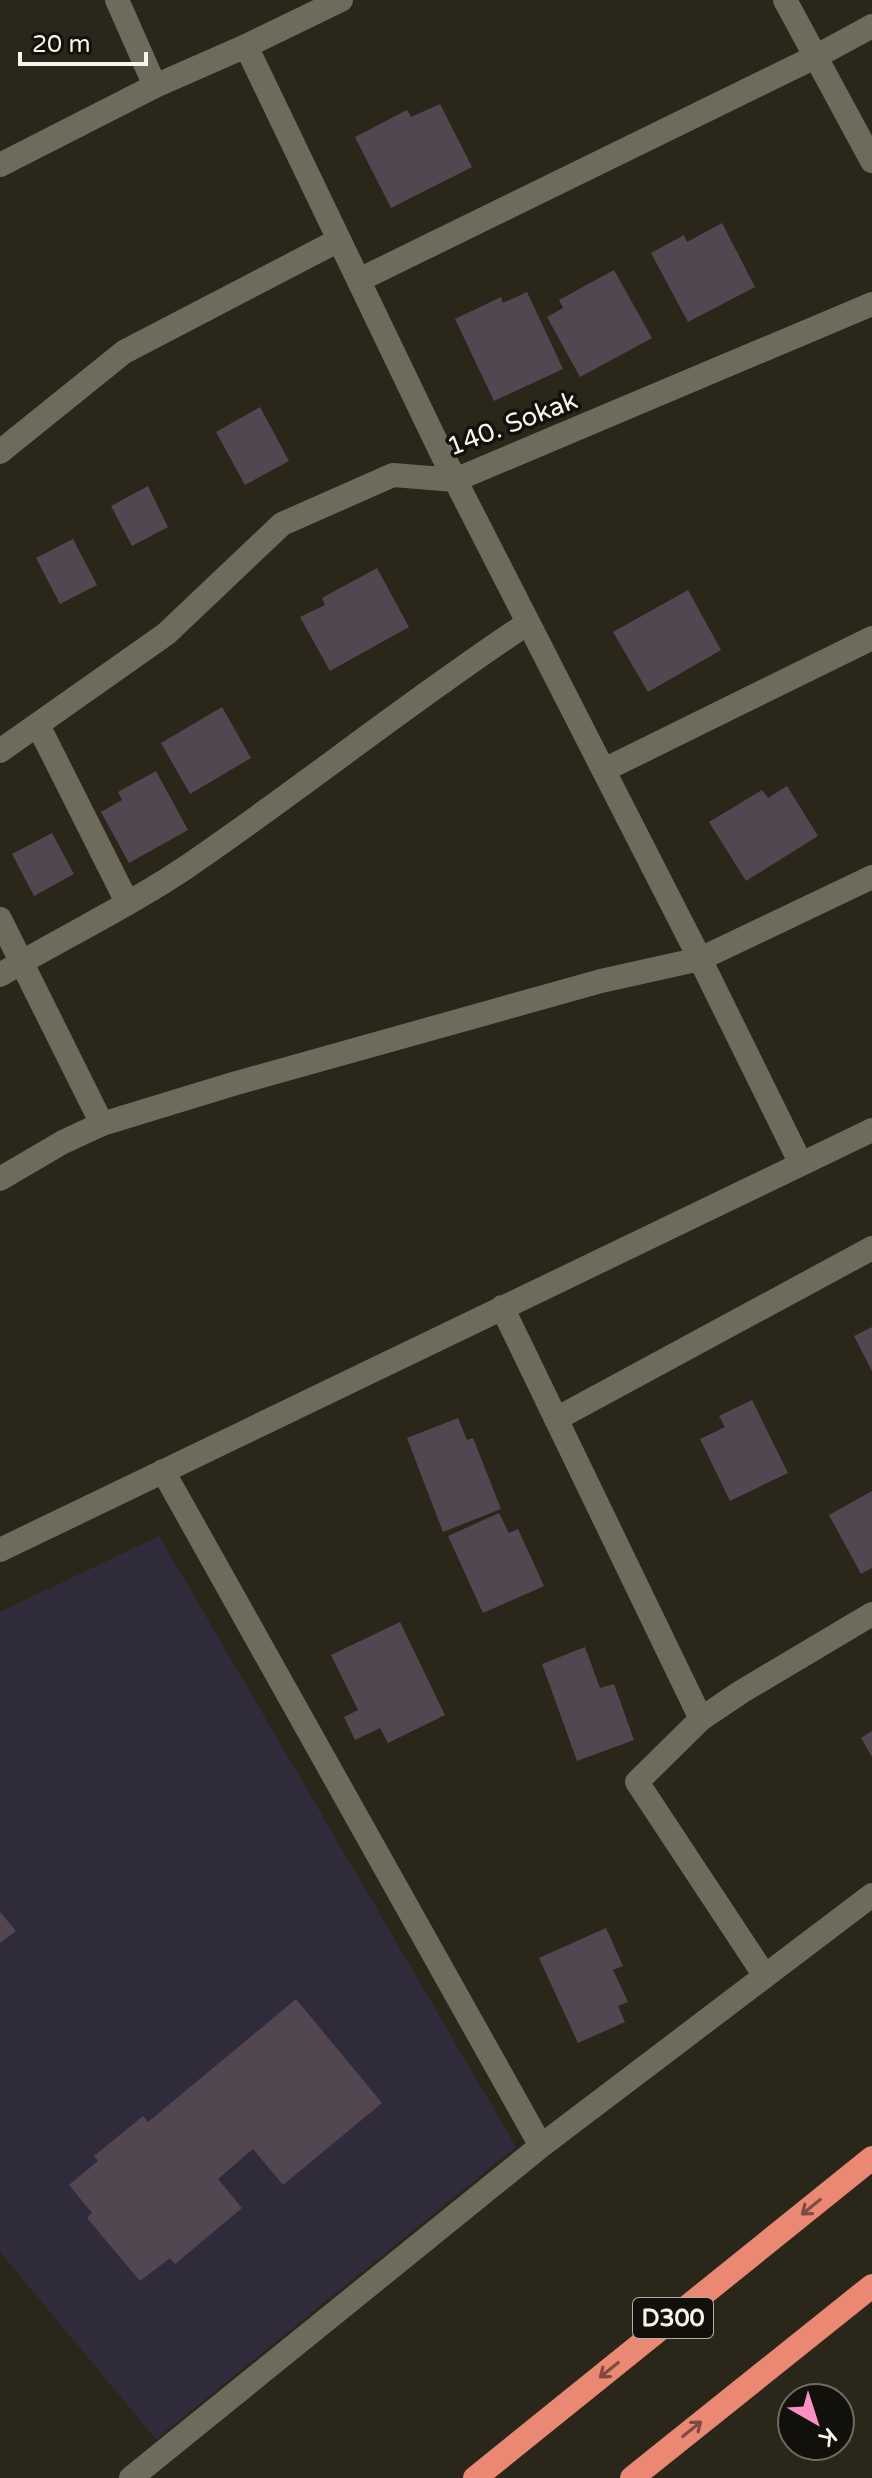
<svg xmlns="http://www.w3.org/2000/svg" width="872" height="2478" font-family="'Varela Round',sans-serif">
	<rect width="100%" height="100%" fill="#2a271a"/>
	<path fill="#302b3b" d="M159,1536L516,2147L156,2439L0,2252V1612Z"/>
	<path fill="#524651" d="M440,104L472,167L391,208L355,137L407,110L411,117Z
		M722,223L755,287L688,322L651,253L684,235L687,242Z
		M614,270L652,338L580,377L547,317L563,308L559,300Z
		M527,292L563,369L494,401L455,319L501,297L503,303Z
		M260,407L289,461L245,485L216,432Z
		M148,486L168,527L132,546L111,506Z
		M73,539L97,585L60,604L36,558Z
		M377,568L409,627L330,671L300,617L325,605L322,598Z
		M688,590L721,650L648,692L613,632Z
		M222,707L251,758L190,794L161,743Z
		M156,771L188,830L129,863L101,812L122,800L118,792Z
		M787,786L818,836L746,881L709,822L762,790L768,798Z
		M52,833L74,874L34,896L12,854Z
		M872,1327V1371L854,1336Z
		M752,1400L788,1473L730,1501L700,1439L725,1427L719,1416Z
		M458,1418L467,1440L473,1438L501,1509L443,1532L407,1438Z
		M872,1491V1568L861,1574L829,1515Z
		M499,1513L509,1533L518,1529L544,1586L483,1613L448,1536Z
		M400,1622L445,1715L388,1743L380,1728L355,1740L344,1717L358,1710L331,1655Z
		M585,1647L600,1688L614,1684L634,1740L577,1761L542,1664Z
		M872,1731V1757L861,1738Z
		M0,1912L16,1931L0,1943Z
		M606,1928L623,1966L613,1970L628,2002L618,2006L625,2022L578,2043L539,1958Z
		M296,1999L382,2103L283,2185L253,2149L218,2179L242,2208L175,2264L170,2258L140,2281L87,2218L92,2213L69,2185L98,2161L94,2156L143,2116L148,2122Z"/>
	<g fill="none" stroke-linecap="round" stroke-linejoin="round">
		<path stroke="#6e6a5c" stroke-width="24" d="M359,280L815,57L872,26
			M0,452L124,352L339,240
			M38,725L127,902
			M604,770L872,638
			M0,919L102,1124
			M0,975C61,938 126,908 185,868C301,789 411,700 528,623
			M556,1419L872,1248"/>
		<path stroke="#6e6a5c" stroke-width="24" d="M117,0L155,86
			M785,0L872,161
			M246,46L442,454L700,959L801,1164
			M0,165L155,86L246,46L341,0
			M0,751L166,634L282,524L393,475L455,480L872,304
			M0,1179L63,1142L102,1124L233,1084L601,981L700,959L872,877
			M502,1307L701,1719
			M163,1471L541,2146
			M0,1550L872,1130
			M765,1976L637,1782L701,1719L741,1692L872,1614
			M131,2478L541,2146L872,1895"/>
		<path stroke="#ea8874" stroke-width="24" d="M475,2478L872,2158
			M632,2478L872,2286"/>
	</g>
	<defs><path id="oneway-shaft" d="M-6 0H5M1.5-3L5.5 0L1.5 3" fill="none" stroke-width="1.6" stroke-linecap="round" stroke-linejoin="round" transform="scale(2)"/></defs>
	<g stroke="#7e4c3f">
		<use href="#oneway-shaft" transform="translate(811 2207) rotate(141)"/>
		<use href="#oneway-shaft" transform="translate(609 2370) rotate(141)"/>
		<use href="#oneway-shaft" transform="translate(692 2429) rotate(-39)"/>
	</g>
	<g text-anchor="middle" stroke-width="7" stroke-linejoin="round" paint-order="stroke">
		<rect fill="#11100a" stroke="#b1b0a8" stroke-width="2" x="633" y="2298" width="80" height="40" rx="6"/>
		<g font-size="24" font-weight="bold" fill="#f6f4ec">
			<text x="673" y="2326">D300</text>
		</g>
		<g font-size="26" fill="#f6f4ec" stroke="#11100a">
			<text transform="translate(512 423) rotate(-21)" y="9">140. Sokak</text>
		</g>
	</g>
	<g transform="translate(816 2422) rotate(141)"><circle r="38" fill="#11100a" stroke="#6d6b64" stroke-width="2"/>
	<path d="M0-6L14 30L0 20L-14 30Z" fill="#fc8fc3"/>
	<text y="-12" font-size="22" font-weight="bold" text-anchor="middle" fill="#f6f4ec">K</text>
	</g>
	<path d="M20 52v12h126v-12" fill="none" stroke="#f6f4ec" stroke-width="4"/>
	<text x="32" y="52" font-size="24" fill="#f6f4ec" stroke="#11100a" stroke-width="6" paint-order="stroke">20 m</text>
</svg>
